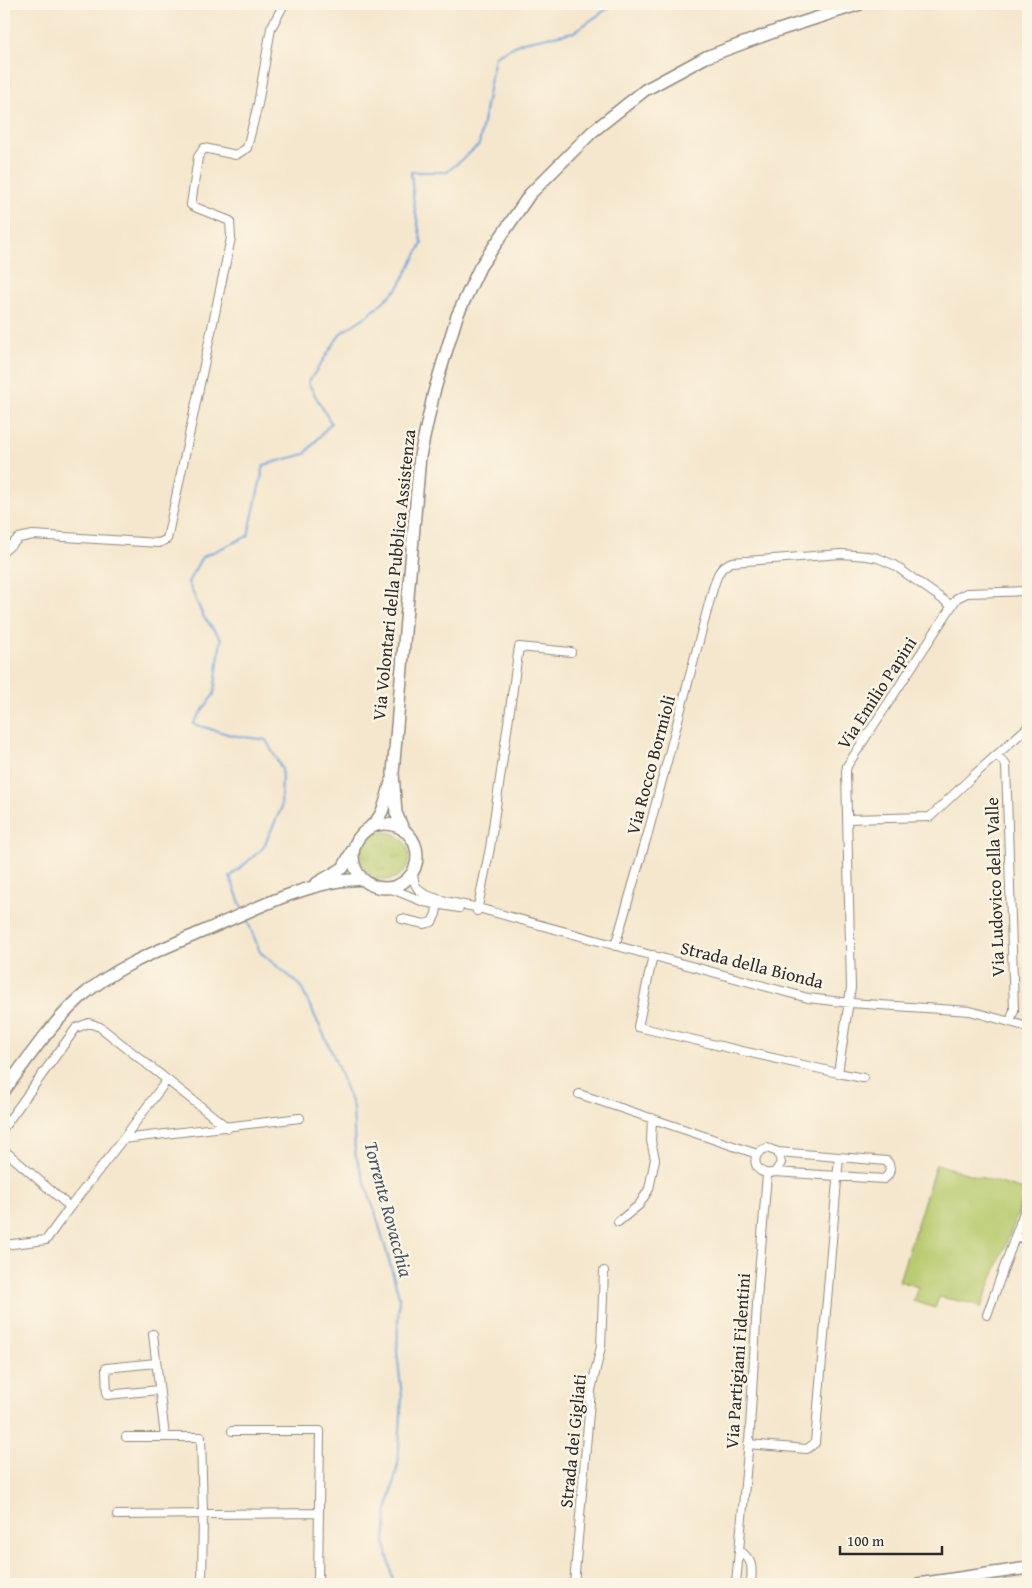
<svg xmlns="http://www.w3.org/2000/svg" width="1032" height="1588" font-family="'Gentium Book Plus',serif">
	<defs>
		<pattern id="grass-tufts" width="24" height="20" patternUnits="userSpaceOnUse" patternTransform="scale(1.25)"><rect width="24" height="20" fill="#b8cb6f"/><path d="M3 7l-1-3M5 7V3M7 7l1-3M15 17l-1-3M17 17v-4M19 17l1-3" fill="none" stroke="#9eae60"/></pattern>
	</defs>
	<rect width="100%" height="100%" fill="#fcf5e5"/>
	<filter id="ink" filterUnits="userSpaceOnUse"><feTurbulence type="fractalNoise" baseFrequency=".02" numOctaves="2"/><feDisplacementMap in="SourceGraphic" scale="10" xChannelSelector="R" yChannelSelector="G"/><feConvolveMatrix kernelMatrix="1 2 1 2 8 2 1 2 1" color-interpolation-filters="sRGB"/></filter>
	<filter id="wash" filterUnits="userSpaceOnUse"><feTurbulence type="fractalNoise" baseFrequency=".0096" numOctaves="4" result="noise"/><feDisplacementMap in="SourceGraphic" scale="20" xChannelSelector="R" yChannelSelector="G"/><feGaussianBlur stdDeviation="1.12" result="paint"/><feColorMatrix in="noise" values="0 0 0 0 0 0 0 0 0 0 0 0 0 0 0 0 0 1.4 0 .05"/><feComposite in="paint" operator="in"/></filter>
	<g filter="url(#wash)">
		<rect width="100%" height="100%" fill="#f5e7cd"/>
		<path fill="url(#grass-tufts)" stroke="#727b4d" d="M361 856a24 24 0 1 1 48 0a24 24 0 1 1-48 0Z"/>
		<path fill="#b8cb6f" stroke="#727b4d" d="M936,1164L1027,1191L980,1309L975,1304L939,1297L935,1308L913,1301L918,1287L899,1281Z"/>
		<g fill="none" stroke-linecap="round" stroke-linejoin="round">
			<path stroke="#6da4db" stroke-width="2" d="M680,4L689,6L690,4
				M242,908L230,877L263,848L281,809L282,769L266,740L231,735L193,724L214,694L221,639L203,616L188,582L202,557L248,536L264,465L305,454L331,423L308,383L341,333L371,313L398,288L422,244L414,205L411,172H447L479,145L495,56L523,42L574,32L614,4
				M246,917L260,952L300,985L332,1052L353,1107L355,1153L376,1215L399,1296L397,1352L402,1397L398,1464L387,1511L385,1543L393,1580L398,1584"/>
		</g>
	</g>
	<g filter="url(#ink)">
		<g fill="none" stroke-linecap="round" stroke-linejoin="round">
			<g stroke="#90897c" stroke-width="10">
				<path id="street" d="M4,551L19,538L33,535L159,543L167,539L231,238L230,221L197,208L191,205L198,157L204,148L236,155L247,148L258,104L271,28L284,4
					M997,755L1006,765L1014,1010L1010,1022
					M848,819L930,817L974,775L1028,727
					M413,871C413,878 414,884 418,889C428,900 463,904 478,908L808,998L850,1003L970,1011L1028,1027
					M386,888L397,891L424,902L459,908
					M477,911L490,848L519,647L571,652
					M402,919L424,924L432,922L436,914L438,900
					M615,946L648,833L712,592C716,579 718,567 732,562L841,554L867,556L878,558L894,565L952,606
					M653,955L638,1027L838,1073L851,988L846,771L847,766L957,598L967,593L1028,591
					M838,1073L863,1078
					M579,1094L757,1154
					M4,1127L76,1028L89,1023L100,1027L228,1128
					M123,1139L167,1080
					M4,1150L70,1207L123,1139L300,1118
					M775,1172L781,1163L778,1152L767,1148C747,1153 755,1179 775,1172L884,1179C890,1175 892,1167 887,1161L778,1152
					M618,1222L639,1205L649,1189L655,1159L651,1141L652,1118
					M1015,1236L1028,1240
					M4,1245L46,1240L70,1207
					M987,1315L1028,1201
					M153,1334L165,1437
					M156,1363L106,1368L107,1395L159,1390
					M232,1431H320L318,1584
					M126,1437H201L203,1514L202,1584
					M748,1444L807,1449L815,1443L839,1157
					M117,1515L318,1513
					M739,1550C754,1561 752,1567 751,1584
					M574,1584L591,1390L601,1347L604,1271
					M736,1584L750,1429L758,1286L767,1174"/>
			</g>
			<g stroke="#90897c" stroke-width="14">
				<path id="secondary" d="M353 856a32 32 0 1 1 64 0a32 32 0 1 1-64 0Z
					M370,827C384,816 386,799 391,782
					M404,831L396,813L393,773L420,456L434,392L457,316L480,267L530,194L592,132L645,90L706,57L779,30L860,4
					M317,883L343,868L352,851
					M4,1091C28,1058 51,1024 81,997C116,966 162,949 204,931C248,912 293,889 339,881C347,880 355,880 362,879
					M918,1584L1028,1568"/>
			</g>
			<use href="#street" stroke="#fff" stroke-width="8"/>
			<use href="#secondary" stroke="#fff" stroke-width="11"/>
		</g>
	</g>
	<g text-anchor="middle" stroke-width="5" stroke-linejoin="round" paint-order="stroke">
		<g font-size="18" fill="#2b2b2b" stroke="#fcf5e5">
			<text transform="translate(394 575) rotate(-84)" y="6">Via Volontari della Pubblica Assistenza</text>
			<text transform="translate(877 693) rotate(-57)" y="6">Via Emilio Papini</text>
			<text transform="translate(651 765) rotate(-75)" y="6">Via Rocco Bormioli</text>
			<text transform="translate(995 887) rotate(-92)" y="6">Via Ludovico della Valle</text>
			<text transform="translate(752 965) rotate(14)" y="6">Strada della Bionda</text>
			<text transform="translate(738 1361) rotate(-86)" y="6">Via Partigiani Fidentini</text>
			<text transform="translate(573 1441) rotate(-84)" y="6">Strada dei Gigliati</text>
		</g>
		<g font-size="19" font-style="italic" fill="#425569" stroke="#fcf5e5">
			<text transform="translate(389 1209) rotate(75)" y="7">Torrente Rovacchia</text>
		</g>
	</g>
	<rect width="1032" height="1588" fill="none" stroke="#fcf5e5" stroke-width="20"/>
	<path d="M840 1546v8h102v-8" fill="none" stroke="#2b2b2b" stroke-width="2.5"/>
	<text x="847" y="1546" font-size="15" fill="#2b2b2b" stroke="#fcf5e5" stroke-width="4" paint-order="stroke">100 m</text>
</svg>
